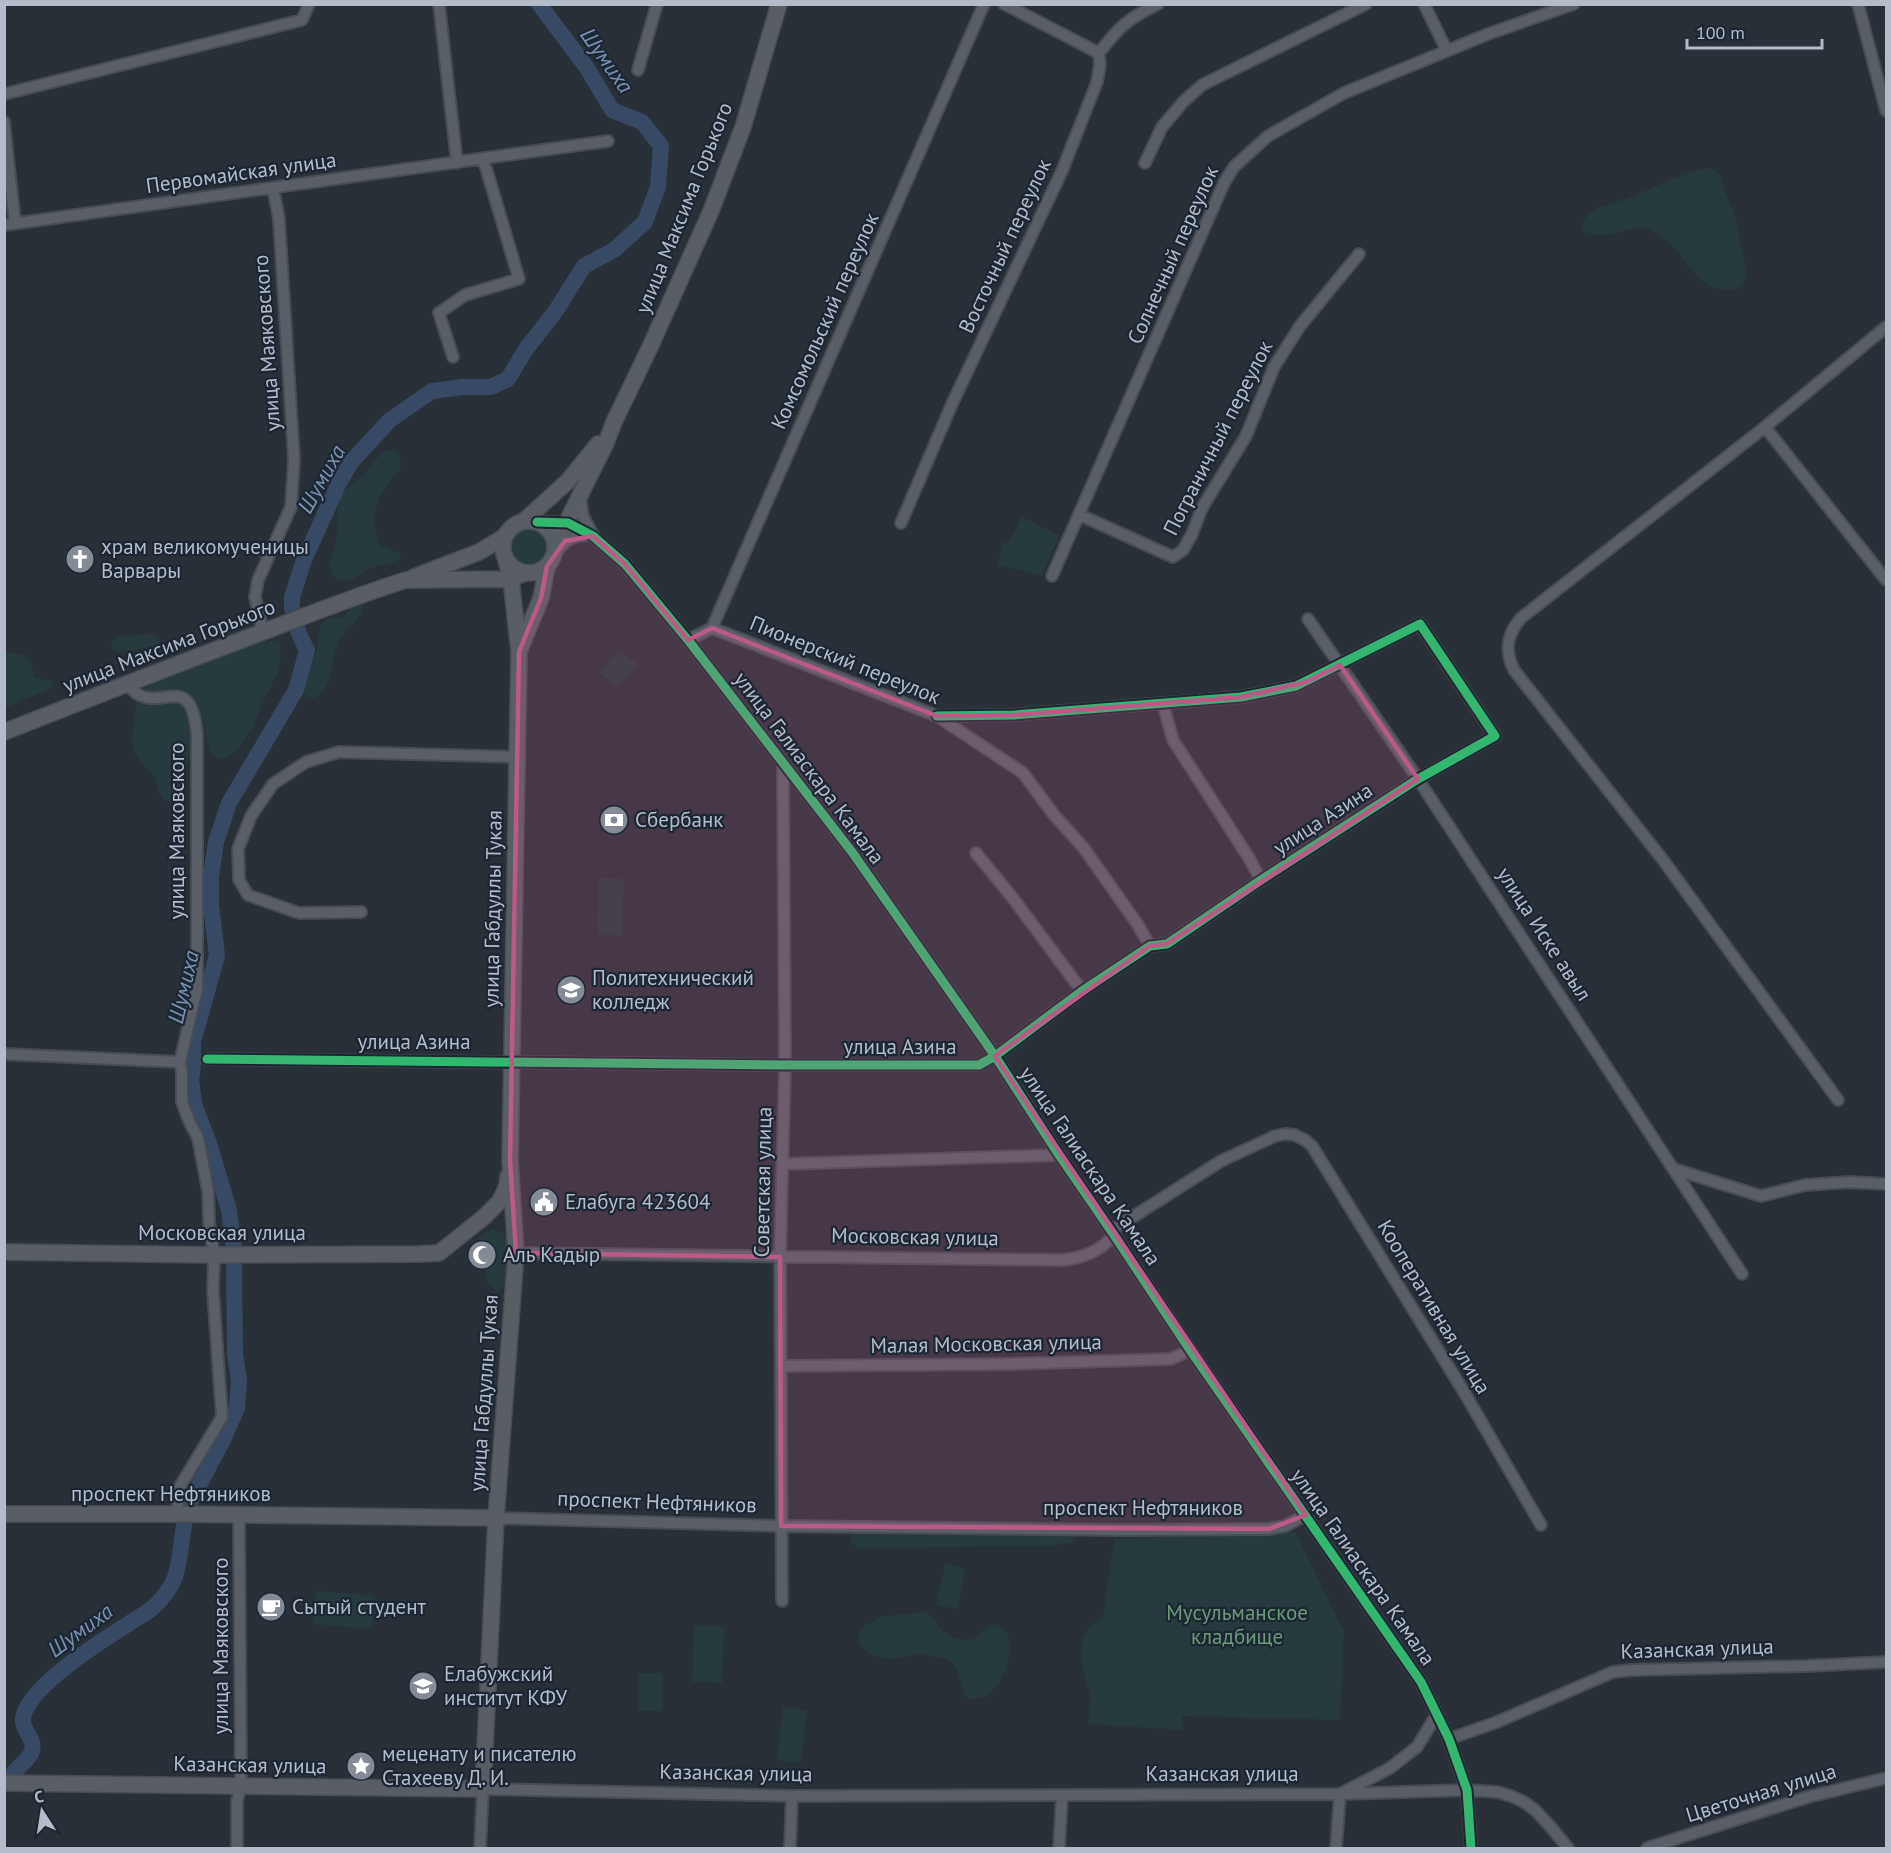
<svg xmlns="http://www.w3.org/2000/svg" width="1891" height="1853" font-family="'PT Sans',sans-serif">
	<rect width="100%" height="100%" fill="#2a3038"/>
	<path fill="#273a3e" d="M1707,168L1716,170L1721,178L1726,195L1734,212L1747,274C1744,282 1741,288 1732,290C1699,294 1683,251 1660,235C1656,233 1647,228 1643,228C1622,227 1604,242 1583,231C1583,224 1583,219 1589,214C1599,206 1611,204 1623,200C1651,189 1678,175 1707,168Z
		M387,450L396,451L399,455L401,469C380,492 365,513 381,546L399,553L401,554L400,559C392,565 383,563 374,567C362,573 351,585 337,578C332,576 330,572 330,567C329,558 335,549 336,541C339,524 333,501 347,488C352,484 358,481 362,477C371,467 375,457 387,450Z
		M1022,517L1059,535L1042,576L997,565L1004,541L1009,543Z
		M509 546a20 20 0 1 1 40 0a20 20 0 1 1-40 0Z
		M359,604L362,606C362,620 345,629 339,641C330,659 333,701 307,699C298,686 311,665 316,652C319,645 318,635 319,628L328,618H342L354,605Z
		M148,634L157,637L160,640L159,645L155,647L118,652L114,650L111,647L114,638L119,636Z
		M276,640L280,642L281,661L277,674L264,699L252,730L238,749L227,757L218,758L214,756L209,748L204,720L198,713L190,715C185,724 191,735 190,745C188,763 183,780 182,799L168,802L164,801L159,793L154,776L141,763L134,751L132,742L136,704L146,688L153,682L200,666L234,649Z
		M619,651L639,664L618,687L599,673Z
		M5,653C26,653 32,654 34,677L52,681V686L49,689L5,708Z
		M599,878L624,879L622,935H598Z
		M493,1229L502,1232L507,1239L506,1283L497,1292L486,1279L487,1241L477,1240L488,1231Z
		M858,1531L1070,1533L1077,1539L1070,1543L1052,1546L860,1548L852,1544L850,1535Z
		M1295,1531L1344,1632L1340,1720L1182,1716V1730L1088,1724L1091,1695L1086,1683L1081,1656L1083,1638L1087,1630L1093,1623L1102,1620L1115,1539Z
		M945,1564L965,1569L957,1609L936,1605Z
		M316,1591L375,1596L372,1629L313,1624Z
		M925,1612C934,1615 935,1623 941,1629C948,1636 962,1642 972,1639C983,1636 980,1627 995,1624C1030,1635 998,1710 967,1698C958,1686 962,1668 949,1661C939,1656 922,1654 911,1655C905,1656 899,1659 892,1659C876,1659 853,1649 860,1629L879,1617Z
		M694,1625L724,1626L722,1683L692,1682Z
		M639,1673H663V1711H639Z
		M783,1707L807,1710L801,1763L777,1760Z"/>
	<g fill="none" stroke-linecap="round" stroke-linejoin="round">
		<path stroke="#384963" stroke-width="16" d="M234,1249L229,1210L209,1143L194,1104L191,1080L193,1065V1042L217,956L211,904V877L216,842L229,803L296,690L307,650L299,634L292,608V597L304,560L339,483L351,462L390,420L432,391L463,387H491L508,379L526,349L555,312L584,266L614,250L645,222L658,187L661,146L642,122L612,110L587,68L539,4
			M188,1506L222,1442L237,1408L239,1381L235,1354L234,1260
			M14,1772C19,1767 26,1761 30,1755C40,1739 18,1731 24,1714C35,1679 118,1631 150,1610C183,1581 177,1565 184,1525"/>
		<g stroke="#484c53" stroke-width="14">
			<path id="street" d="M439,4L457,163
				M1004,4L1099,53
				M1424,4L1447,51
				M1858,4L1886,111
				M638,70L657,4
				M4,94L302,20L309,4
				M4,122L15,223
				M1145,163L1162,127L1183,102L1202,85L1366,4
				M4,225L608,141
				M453,357L439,313L465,295L519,279L486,168L482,159
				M1765,427L1886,580
				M580,497L583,516L593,535
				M1080,515L1173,557L1183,550L1192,534L1202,508L1246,436L1274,367L1300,326L1359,254
				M537,522L568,523L593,536L625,564L688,640L852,852L995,1056L1059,1155L1114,1235L1190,1350L1421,1682L1449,1739L1467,1790L1471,1848
				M901,523L952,404L1062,171L1097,82L1100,65L1099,53C1119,27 1127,19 1158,4
				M555,555C562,541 574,534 590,535
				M1052,576L1224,183L1234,167L1268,136L1344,93L1488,34L1574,4
				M1308,619L1418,779L1742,1274
				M712,628L937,716L1023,773L1054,815L1083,847L1138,925L1150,946
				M263,632L255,597L258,580L291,507L294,459L279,219L273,188
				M688,640L712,628L984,4
				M128,684C153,723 192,661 197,736V988L180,1062L182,1072V1102L189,1121L198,1138L208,1191L209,1222L214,1255L213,1291L222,1417L179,1488L177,1514
				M1163,704L1173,740L1249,858L1261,880
				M976,853L1012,897L1082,991
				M361,912L299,913L248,895L239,880L238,849L251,816L273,784L306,762L339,752L517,757
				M4,1054L180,1062
				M207,1059L785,1065H979L995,1056L1082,991L1150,946L1167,944L1261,880L1418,779L1495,736L1420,624L1296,686L1241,697L1014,715L937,716
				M1838,1100L1663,860L1514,670C1504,650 1507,634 1521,618L1765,427L1886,327
				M783,1164L1059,1155
				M1674,1169L1761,1196L1805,1185L1850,1182L1886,1184
				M516,1253L1064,1260C1086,1257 1109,1248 1117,1227L1221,1161L1275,1136L1285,1134L1295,1135L1305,1140L1312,1146L1464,1392L1541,1525
				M782,1366L1009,1364L1171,1359L1190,1350
				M496,1518L781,1526L1128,1530L1269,1529L1285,1526L1306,1515
				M782,1601L780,1257L785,1065L783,763
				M1449,1739L1497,1722L1613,1672L1632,1670L1806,1666L1886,1662
				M237,1848V1801L241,1786L239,1515
				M480,1848L483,1789L792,1796L1340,1794L1467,1790L1497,1792L1511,1796L1524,1802L1535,1810L1549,1825L1568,1848
				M790,1848L792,1796
				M1059,1848L1062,1795
				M1336,1848L1340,1794L1390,1768L1417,1747L1437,1714
				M1647,1848L1808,1797L1886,1778"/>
		</g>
		<g stroke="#484c53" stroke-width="18">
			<path id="secondary" d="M503 547a26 26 0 1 1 52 0a26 26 0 1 1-52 0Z
				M524,521L568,481L598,444
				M555,546L606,443L614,422L651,345L711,211L743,127L779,4
				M414,577L479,552L504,537
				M520,649L541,598L547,566
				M4,732C88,699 172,666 255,635C305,616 355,596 406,580L511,579L524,573
				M4,1252L214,1255L419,1254L439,1253L484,1217L500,1201L507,1186L508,1176
				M4,1514H177L496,1518
				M4,1783L483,1789L496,1518L516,1253L510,1161L519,652L511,579L506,560"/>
		</g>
		<use href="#street" stroke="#5a5e66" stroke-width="10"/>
		<use href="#secondary" stroke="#595d64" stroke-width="15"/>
		<g stroke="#1d2633" stroke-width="13">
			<path id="cycleway" d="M537,522L568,523L593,536L625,564L688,640L852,852L995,1056L1059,1155L1114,1235L1190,1350L1421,1682L1449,1739L1467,1790L1471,1848
				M207,1059L785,1065H979L995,1056L1082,991L1150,946L1167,944L1261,880L1418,779L1495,736L1420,624L1296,686L1241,697L1014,715L937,716"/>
		</g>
		<use href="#cycleway" stroke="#33b770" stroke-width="9"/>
	</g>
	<path fill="#bc5a87" fill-opacity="0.2" stroke="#bc5a87" stroke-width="4.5" stroke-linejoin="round" d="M593,536L625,564L688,640L712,628L937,716L1014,715L1241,697L1306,682L1340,665L1418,779L1167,944L1150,946L995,1056L1306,1515L1269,1529L781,1526L780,1257L516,1253L510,1161L519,652L541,598L547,566L565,541Z"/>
	<defs>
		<g id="church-disc" transform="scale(1.5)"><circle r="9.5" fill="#848b96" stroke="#1d2633"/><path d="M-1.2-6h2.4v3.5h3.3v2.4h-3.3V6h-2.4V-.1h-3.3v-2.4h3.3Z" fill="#fff"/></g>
		<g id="bank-disc" transform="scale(1.5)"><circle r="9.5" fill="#848b96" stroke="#1d2633"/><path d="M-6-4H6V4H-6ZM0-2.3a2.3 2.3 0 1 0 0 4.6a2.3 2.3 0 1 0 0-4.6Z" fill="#fff"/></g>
		<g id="university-disc" transform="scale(1.5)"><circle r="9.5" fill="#848b96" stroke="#1d2633"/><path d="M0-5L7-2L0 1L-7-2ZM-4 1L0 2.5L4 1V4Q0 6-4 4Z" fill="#fff"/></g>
		<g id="civic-disc" transform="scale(1.5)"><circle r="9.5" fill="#848b96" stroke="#1d2633"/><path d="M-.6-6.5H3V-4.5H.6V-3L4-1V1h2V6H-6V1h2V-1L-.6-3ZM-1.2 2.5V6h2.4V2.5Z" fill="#fff"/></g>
		<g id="mosque-disc" transform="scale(1.5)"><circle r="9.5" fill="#848b96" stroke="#1d2633"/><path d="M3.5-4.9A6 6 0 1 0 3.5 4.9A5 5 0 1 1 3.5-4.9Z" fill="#fff"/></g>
		<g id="cafe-disc" transform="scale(1.5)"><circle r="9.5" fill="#848b96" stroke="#1d2633"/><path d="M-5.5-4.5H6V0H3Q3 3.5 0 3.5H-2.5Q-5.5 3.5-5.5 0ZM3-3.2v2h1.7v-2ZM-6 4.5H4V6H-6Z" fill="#fff"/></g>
		<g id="sight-disc" transform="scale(1.5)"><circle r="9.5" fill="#848b96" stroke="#1d2633"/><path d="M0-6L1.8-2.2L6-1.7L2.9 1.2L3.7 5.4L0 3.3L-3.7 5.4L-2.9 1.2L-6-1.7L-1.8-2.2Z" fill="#fff"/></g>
	</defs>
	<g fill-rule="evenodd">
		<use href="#church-disc" x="80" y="559"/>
		<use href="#bank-disc" x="614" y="820"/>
		<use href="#university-disc" x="571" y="990"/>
		<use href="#civic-disc" x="544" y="1202"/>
		<use href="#mosque-disc" x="482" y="1255"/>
		<use href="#cafe-disc" x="271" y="1607"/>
		<use href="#university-disc" x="423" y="1686"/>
		<use href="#sight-disc" x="361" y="1766"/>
	</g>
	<g text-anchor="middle" stroke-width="4.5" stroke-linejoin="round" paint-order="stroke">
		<g font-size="21" fill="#b4bcc9" stroke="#1d2633">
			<text transform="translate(241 173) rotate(-8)" y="7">Первомайская улица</text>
			<text transform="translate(684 208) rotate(-68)" y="7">улица Максима Горького</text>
			<text transform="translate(1005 246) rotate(-65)" y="7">Восточный переулок</text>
			<text transform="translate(1173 255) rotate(-66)" y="7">Солнечный переулок</text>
			<text transform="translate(825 321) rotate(-66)" y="7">Комсомольский переулок</text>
			<text transform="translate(267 343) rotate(-94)" y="7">улица Маяковского</text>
			<text transform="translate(1218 438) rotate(-63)" y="7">Пограничный переулок</text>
			<text transform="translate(169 646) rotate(-21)" y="7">улица Максима Горького</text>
			<text transform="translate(845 660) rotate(22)" y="7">Пионерский переулок</text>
			<text transform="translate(809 768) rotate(53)" y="7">улица Галиаскара Камала</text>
			<text transform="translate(1323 819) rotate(-33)" y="7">улица Азина</text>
			<text transform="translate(177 831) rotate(-90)" y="7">улица Маяковского</text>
			<text transform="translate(493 909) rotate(-89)" y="7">улица Габдуллы Тукая</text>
			<text transform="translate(1544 934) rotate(57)" y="7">улица Иске авыл</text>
			<text x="414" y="1049">улица Азина</text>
			<text x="900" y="1054">улица Азина</text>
			<text transform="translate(1090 1166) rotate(56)" y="7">улица Галиаскара Камала</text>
			<text transform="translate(763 1182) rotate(-89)" y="7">Советская улица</text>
			<text x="222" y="1240">Московская улица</text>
			<text transform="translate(915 1237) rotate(1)" y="7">Московская улица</text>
			<text transform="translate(1434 1307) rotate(59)" y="7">Кооперативная улица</text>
			<text transform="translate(986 1344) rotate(-1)" y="7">Малая Московская улица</text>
			<text transform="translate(484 1393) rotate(-86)" y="7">улица Габдуллы Тукая</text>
			<text x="171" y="1501">проспект Нефтяников</text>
			<text transform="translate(657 1502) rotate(2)" y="7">проспект Нефтяников</text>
			<text x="1143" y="1515">проспект Нефтяников</text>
			<text transform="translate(1363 1567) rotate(55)" y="7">улица Галиаскара Камала</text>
			<text transform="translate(221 1646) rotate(-90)" y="7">улица Маяковского</text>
			<text transform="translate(1697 1649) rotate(-2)" y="7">Казанская улица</text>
			<text transform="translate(250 1765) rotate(1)" y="7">Казанская улица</text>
			<text transform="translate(736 1773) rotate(1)" y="7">Казанская улица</text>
			<text x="1222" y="1781">Казанская улица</text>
			<text transform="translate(1761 1793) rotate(-17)" y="7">Цветочная улица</text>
		</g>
		<g font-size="21" fill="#b4bcc9" stroke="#1d2633" text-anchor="start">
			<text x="101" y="554">храм великомученицы<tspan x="101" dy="24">Варвары</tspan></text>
			<text x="635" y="827">Сбербанк</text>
			<text x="592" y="985">Политехнический<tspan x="592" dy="24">колледж</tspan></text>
			<text x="565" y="1209">Елабуга 423604</text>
			<text x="503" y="1262">Аль Кадыр</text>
			<text x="292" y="1614">Сытый студент</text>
			<text x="444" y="1681">Елабужский<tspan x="444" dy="24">институт КФУ</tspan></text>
			<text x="382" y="1761">меценату и писателю<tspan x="382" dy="24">Стахееву Д. И.</tspan></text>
		</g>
		<g font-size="21" fill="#6b9a76" stroke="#1d2633">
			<text x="1237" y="1620">Мусульманское<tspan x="1237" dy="24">кладбище</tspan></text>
		</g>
		<g font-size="22" font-style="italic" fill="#7c92b1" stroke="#1d2633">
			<text transform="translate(607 60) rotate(55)" y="8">Шумиха</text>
			<text transform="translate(321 479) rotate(-61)" y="8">Шумиха</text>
			<text transform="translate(183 987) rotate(-77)" y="8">Шумиха</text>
			<text transform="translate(80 1630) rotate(-36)" y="8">Шумиха</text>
		</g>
	</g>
	<rect width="1891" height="1853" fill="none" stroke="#b4bcc9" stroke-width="12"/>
	<g transform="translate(42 1811) rotate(348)" stroke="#1d2633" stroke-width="4.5" paint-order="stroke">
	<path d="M0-4.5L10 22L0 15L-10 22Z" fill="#b4bcc9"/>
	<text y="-9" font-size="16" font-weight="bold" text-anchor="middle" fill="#b4bcc9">С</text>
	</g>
	<path d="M1687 39v9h135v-9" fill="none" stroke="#b4bcc9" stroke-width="3"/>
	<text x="1696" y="39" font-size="18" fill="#b4bcc9" stroke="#1d2633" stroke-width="4.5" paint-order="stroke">100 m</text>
</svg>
